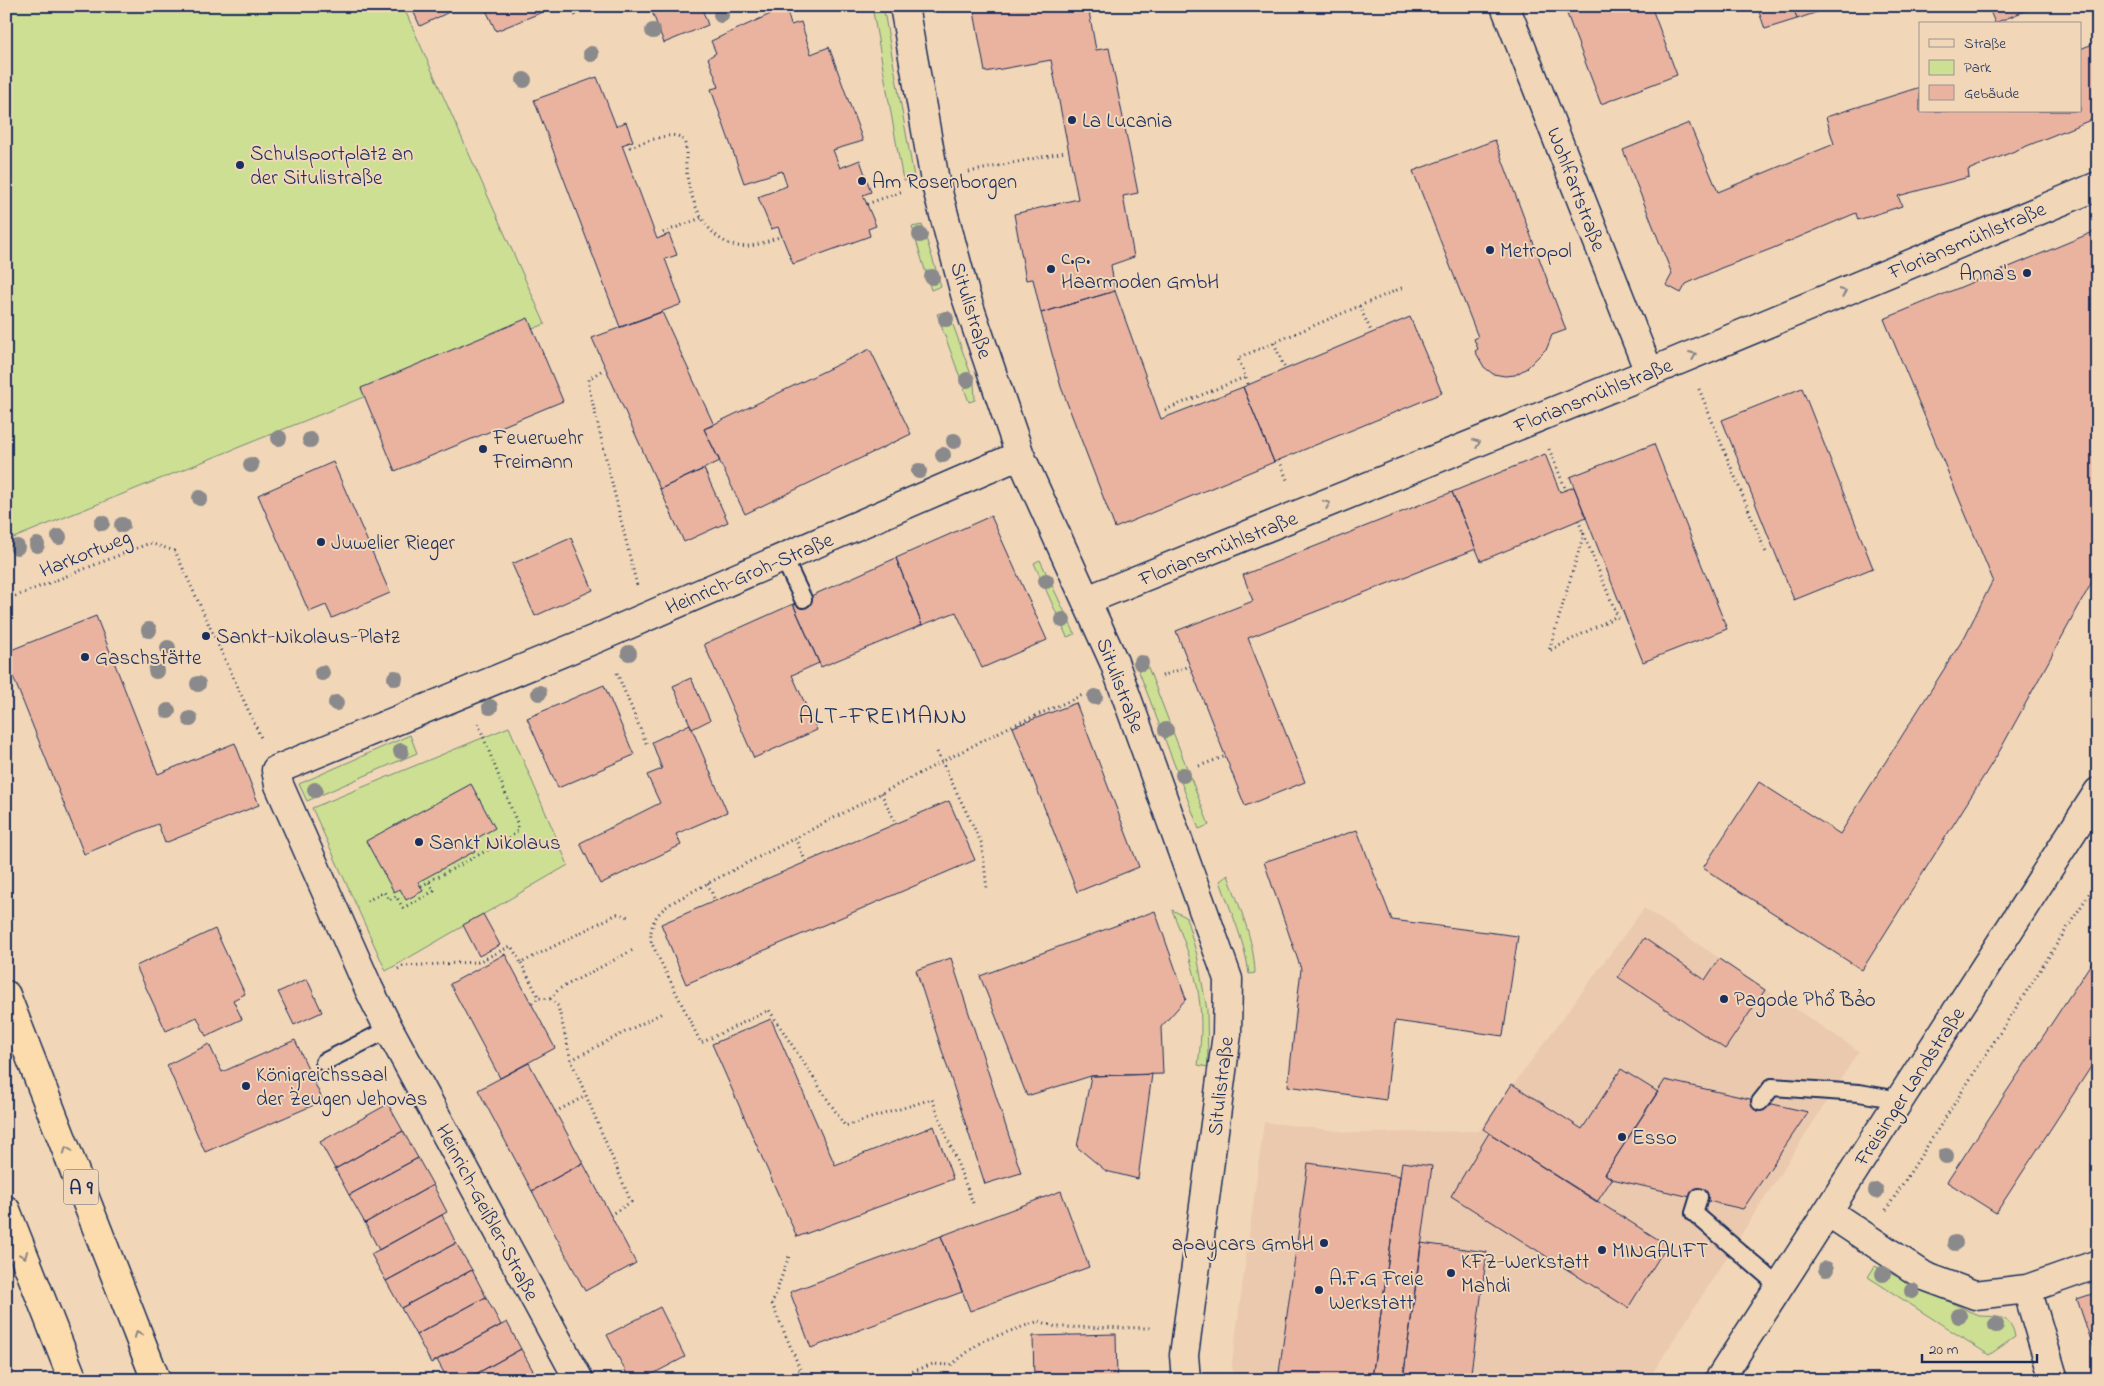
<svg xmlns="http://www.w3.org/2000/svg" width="2104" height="1386" font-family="'Indie Flower',sans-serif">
	<rect width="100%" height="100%" fill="#f1d7b8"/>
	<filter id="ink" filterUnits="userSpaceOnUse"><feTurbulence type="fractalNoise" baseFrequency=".02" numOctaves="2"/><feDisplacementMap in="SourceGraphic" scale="10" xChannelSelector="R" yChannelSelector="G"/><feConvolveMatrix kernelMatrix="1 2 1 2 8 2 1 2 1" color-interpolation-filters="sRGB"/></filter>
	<g filter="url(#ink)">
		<path fill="#ebc9ae" d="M1644,908L1859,1051L1648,1380H1233L1232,1363L1264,1122L1355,1133L1479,1131Z"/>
		<path fill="#cddf93" stroke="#748778" d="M6,6H403L545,324L6,541Z
			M872,6H883L914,177L908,181L904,180L902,175Z
			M922,225L941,286L931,290L912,227Z
			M948,311L974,383L975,400L969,402L937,314Z
			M1040,560L1075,634L1067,637L1034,563Z
			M1144,657L1209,825L1199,829L1135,661Z
			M509,727L568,865L386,971L312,808Z
			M410,735L417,753L307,801L299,784Z
			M1228,875C1239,906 1254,939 1255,973L1249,974C1245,942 1231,912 1220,881Z
			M1172,910L1186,917L1197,955L1207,1010L1208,1067L1198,1065C1207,1002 1195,968 1172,910Z
			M1875,1266L1979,1316C1998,1317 2011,1314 2015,1337L1989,1355L1868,1277Z"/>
		<path fill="#eab39f" stroke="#1b2f5e" d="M411,6H447L449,12L420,26Z
			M484,6H557L496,31Z
			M650,6H701L708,25L664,43Z
			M973,6H1088L1096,50L1109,48L1138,193L1123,196L1134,257L1111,265L1115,291L1041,313L1033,279L1026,280L1014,214L1078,199L1051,60L985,72Z
			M1564,6H1651L1677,75L1601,104Z
			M1757,6H1793L1797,19L1765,29Z
			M1793,6H1828L1829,8L1797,19Z
			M1988,6H2037L1995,23Z
			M786,7L791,25L801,22L811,54L829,47L863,141L833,150L840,168L860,160L871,192L863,195L876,226L868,229L870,236L793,264L778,227L771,229L758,197L787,186L782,171L744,183L711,89L719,87L708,58L716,53L711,41Z
			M2098,42V117L1968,170L1969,177L1898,196L1902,206L1858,220L1856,213L1771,249L1721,268L1686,284L1681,293L1666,285L1672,274L1623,150L1689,123L1718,192L1834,144L1826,117L1920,87V111H2080V49Z
			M597,77L616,126L626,122L633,141L622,145L657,239L669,234L677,255L665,259L682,304L620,327L534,100Z
			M1495,140L1566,330L1552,335L1547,348L1527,368L1515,375L1505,376L1493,374L1484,367L1475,351L1478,349L1474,339L1478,337L1413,171Z
			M2098,230V571L1999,752L1862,970L1703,868L1759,782L1840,834L1965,636L1993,580L1884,319Z
			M1115,291L1161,419L1243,387L1274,462L1115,528L1061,387L1041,313Z
			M662,312L714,425L704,429L720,461L660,489L592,338Z
			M1410,317L1442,393L1274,462L1243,387Z
			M528,318L563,401L395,471L361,388Z
			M870,349L911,434L745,514L704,429Z
			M1802,388L1873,568L1794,600L1722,420Z
			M1654,444L1727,629L1643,662L1570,477Z
			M1545,454L1560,492L1574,487L1586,517L1481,561L1452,492Z
			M333,462L390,593L332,618L326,605L309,612L258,495Z
			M704,469L728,522L684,542L660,489Z
			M1452,492L1476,549L1248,638L1305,782L1245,806L1176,631L1253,601L1243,575Z
			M991,516L1047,640L982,668L956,612L922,625L896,558Z
			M571,538L593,590L535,616L512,564Z
			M896,558L922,625L821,667L793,604Z
			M793,604L819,663L792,675L817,730L754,758L704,644Z
			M96,616L158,774L235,743L259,805L165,843L158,824L84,854L6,659V652Z
			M691,678L710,720L692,729L673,686Z
			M604,685L634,755L558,788L527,718Z
			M1076,703L1139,867L1077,892L1013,727Z
			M690,724L727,812L676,834L681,845L600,884L580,843L660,803L647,775L662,769L652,742Z
			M471,784L495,828L470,842L475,851L418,882L423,891L406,900L400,889L394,892L366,841Z
			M949,801L975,860L686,984L661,924Z
			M1357,830L1392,920L1518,936L1503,1036L1395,1021L1386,1100L1288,1086L1301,969L1264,862Z
			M1155,911L1186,999L1161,1027L1163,1074L1091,1076L1027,1096L980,976Z
			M483,914L500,945L479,956L463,925Z
			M215,929L245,994L233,1000L242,1019L206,1036L197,1017L166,1031L136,966Z
			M1644,938L1705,980L1719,959L1765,990L1725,1049L1618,977Z
			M2098,953V1056L1996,1213L1947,1182Z
			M505,954L555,1048L500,1078L450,984Z
			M951,958L1021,1173L985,1184L916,970Z
			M307,979L322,1012L294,1025L278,992Z
			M771,1019L835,1165L934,1126L953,1179L797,1237L712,1044Z
			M295,1040L323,1101L205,1152L167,1065L209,1044L222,1072Z
			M529,1063L583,1163L532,1191L478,1090Z
			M1621,1069L1658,1092L1605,1174L1612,1179L1597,1202L1483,1129L1512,1084L1582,1129Z
			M1152,1074L1138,1179L1106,1171L1077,1147L1091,1076Z
			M1665,1080L1808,1112L1743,1209L1612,1179L1605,1174Z
			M388,1104L403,1131L335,1169L320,1142Z
			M403,1131L418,1158L349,1195L335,1169Z
			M1489,1133L1667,1245L1628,1308L1451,1196Z
			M418,1158L433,1185L365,1223L349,1195Z
			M1402,1162L1432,1166L1403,1380H1360V1377L1372,1378Z
			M583,1163L636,1263L585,1291L532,1191Z
			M1308,1163L1400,1176L1372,1378L1360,1377V1380H1278Z
			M433,1185L447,1212L379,1250L365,1223Z
			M1061,1191L1089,1267L970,1311L941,1236Z
			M442,1215L456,1243L386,1281L371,1254Z
			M941,1236L962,1292L811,1348L790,1292Z
			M456,1243L472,1270L401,1308L386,1281Z
			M1421,1243L1487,1252L1470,1380H1403Z
			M472,1270L486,1297L416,1335L401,1308Z
			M2098,1292V1354L2096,1355L2077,1299Z
			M486,1297L501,1325L431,1363L416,1335Z
			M660,1307L685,1357L641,1380H630L607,1335Z
			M507,1322L521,1349L465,1380H448L437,1360Z
			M1116,1334L1117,1380H1034L1033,1336Z
			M521,1349L536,1376L529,1380H465Z"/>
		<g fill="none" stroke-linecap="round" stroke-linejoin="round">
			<g stroke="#1b2f5e" stroke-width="20">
				<path id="lane" d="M784,559L803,599
					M324,1062L389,1029
					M1760,1102L1772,1087L1859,1093L1900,1100
					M1699,1197L1694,1213L1779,1286"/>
			</g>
			<g stroke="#1b2f5e" stroke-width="31">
				<path id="street" d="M904,6L935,181L965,294L1020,455L1114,662L1228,979L1227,1034L1184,1355L1186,1380
					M1505,6L1649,372
					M1087,600L1636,378L2098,186
					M1828,1212L1924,1276L1975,1295L2027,1289L2054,1380
					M2027,1289L2098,1264
					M579,1380L389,1029L369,989L279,785L276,770L600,637L1020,455"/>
			</g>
			<g stroke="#1b2f5e" stroke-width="31">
				<path id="secondary" d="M1719,1380L2098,792"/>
			</g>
			<g stroke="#1b2f5e" stroke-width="31">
				<path id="highway" d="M6,995L156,1380
					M6,1210L73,1380"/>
			</g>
			<path stroke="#1b2f5e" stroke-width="3" stroke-dasharray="1 4" stroke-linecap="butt" d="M571,6L577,19
				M628,142L630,147C640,144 673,130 681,138C689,144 685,158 686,167C688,195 703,236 733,245C749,250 767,241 782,236
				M969,172L1065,152
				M867,204L903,191
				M663,237L662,233L701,218
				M1359,306L1372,333
				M1274,343L1285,369
				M601,371L589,379V388L637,586
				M1248,384L1238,358L1404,287
				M1699,389L1767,555
				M1165,410L1245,377
				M1549,449L1566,490
				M1279,460L1288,482
				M1578,520L1619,620
				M1584,533L1549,651L1617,616
				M6,600L150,543L175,551L262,740
				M617,673L647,745
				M1162,676L1190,666
				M937,752L982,844L987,890
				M1199,766L1226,756
				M881,793L896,824
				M795,838L806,862
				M708,883L715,901
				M421,886L510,838L517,831V823L478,723
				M367,901L384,892L389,900L396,896L403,908L434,891L429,882
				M521,963L539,998L550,999L558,1006L571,1060L631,1202L610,1215
				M398,969L403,966L478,962L511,946L521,963L617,914L630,917
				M550,999L559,989L635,949
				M532,1003L539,998
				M571,1060L664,1012
				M555,1112L586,1096
				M973,1203L932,1099L845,1126L769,1010L701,1043L651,942C648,910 673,903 697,889L1007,728L1083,695
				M1886,1210L2098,880
				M780,1380L801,1371L772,1304L790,1253
				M889,1380L933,1364L951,1365L982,1341L1039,1321L1056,1327L1152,1328"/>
			<use href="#lane" stroke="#f1d7b8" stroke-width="16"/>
			<use href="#street" stroke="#f1d7b8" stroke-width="28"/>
			<use href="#secondary" stroke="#f1d7b8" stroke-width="28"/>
			<use href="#highway" stroke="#fcdcac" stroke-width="28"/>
		</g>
		<g fill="#8a898b">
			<circle cx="721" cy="15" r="8"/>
			<circle cx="653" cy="31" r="8"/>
			<circle cx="591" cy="54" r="8"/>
			<circle cx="524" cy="80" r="8"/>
			<circle cx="920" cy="235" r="8"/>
			<circle cx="932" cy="277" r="8"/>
			<circle cx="946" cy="319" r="8"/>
			<circle cx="967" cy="380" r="8"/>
			<circle cx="279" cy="438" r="8"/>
			<circle cx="310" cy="440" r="8"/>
			<circle cx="954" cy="441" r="8"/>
			<circle cx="943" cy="455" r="8"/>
			<circle cx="251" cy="465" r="8"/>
			<circle cx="919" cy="471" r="8"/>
			<circle cx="200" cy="498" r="8"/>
			<circle cx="102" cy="523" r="8"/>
			<circle cx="122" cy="525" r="8"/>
			<circle cx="59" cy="537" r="8"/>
			<circle cx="37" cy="545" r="8"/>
			<circle cx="17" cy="547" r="8"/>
			<circle cx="1046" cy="581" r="8"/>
			<circle cx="1063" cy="620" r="8"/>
			<circle cx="149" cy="630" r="8"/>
			<circle cx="168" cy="648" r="8"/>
			<circle cx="629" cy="653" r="8"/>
			<circle cx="1141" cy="663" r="8"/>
			<circle cx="156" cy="671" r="8"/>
			<circle cx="322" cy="673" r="8"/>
			<circle cx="395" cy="678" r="8"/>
			<circle cx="198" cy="684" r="8"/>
			<circle cx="539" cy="693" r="8"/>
			<circle cx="1095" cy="697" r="8"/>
			<circle cx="336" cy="703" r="8"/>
			<circle cx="490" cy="707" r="8"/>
			<circle cx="168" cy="711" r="8"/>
			<circle cx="190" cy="719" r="8"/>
			<circle cx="1166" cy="730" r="8"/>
			<circle cx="401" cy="751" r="8"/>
			<circle cx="1183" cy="775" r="8"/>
			<circle cx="315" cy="790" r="8"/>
			<circle cx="1946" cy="1156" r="8"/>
			<circle cx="1876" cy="1191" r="8"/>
			<circle cx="1955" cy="1243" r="8"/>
			<circle cx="1826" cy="1269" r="8"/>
			<circle cx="1883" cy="1274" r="8"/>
			<circle cx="1912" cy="1291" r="8"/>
			<circle cx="1959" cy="1316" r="8"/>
			<circle cx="1996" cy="1325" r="8"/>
		</g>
		<defs><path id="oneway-chevron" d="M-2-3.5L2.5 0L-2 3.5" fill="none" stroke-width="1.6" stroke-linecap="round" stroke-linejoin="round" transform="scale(1.25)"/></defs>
		<g stroke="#86838b">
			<use href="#oneway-chevron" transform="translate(1843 292) rotate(-23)"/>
			<use href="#oneway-chevron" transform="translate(1693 355) rotate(-23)"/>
			<use href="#oneway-chevron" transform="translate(1477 443) rotate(-22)"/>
			<use href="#oneway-chevron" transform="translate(1327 504) rotate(-22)"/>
		</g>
		<g stroke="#8c8685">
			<use href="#oneway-chevron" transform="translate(67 1150) rotate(-111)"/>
			<use href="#oneway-chevron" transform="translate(24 1255) rotate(68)"/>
			<use href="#oneway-chevron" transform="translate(138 1334) rotate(-111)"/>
		</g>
	</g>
	<g fill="#1b2f5e" stroke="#f1d7b8" stroke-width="2">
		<circle cx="1072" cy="120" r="5"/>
		<circle cx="240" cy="165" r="5"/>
		<circle cx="862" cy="181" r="5"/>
		<circle cx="1490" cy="250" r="5"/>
		<circle cx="1051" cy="269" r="5"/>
		<circle cx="2027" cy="273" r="5"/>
		<circle cx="483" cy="449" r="5"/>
		<circle cx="321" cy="542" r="5"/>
		<circle cx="206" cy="636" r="5"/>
		<circle cx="85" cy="657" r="5"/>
		<circle cx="419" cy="842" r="5"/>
		<circle cx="1724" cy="999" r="5"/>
		<circle cx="246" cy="1086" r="5"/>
		<circle cx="1622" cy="1137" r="5"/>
		<circle cx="1324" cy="1243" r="5"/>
		<circle cx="1602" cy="1250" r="5"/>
		<circle cx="1451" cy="1273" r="5"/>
		<circle cx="1319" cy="1290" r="5"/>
	</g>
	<g text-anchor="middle" stroke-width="4" stroke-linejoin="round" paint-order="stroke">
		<rect fill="#f1d7b8" stroke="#5b6179" stroke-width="1" x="63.5" y="1169.5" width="35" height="35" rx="4"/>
		<g font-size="20" font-weight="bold" fill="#1b2f5e">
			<text x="81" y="1194">A 9</text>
		</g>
		<g font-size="21" fill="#1b2f5e" stroke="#f1d7b8" text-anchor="start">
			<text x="1082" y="127">La Lucania</text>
			<text x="250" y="160">Schulsportplatz an<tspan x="250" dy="24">der Situlistraße</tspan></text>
			<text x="872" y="188">Am Rosenborgen</text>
			<text x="1500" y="257">Metropol</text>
			<text x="1061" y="264">c.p.<tspan x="1061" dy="24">Haarmoden GmbH</tspan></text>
			<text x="2017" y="280" text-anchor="end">Anna's</text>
			<text x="493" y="444">Feuerwehr<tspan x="493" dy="24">Freimann</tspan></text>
			<text x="331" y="549">Juwelier Rieger</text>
			<text x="216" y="643">Sankt-Nikolaus-Platz</text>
			<text x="95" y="664">Gaschstätte</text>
			<text x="429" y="849">Sankt Nikolaus</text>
			<text x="1734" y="1006">Pagode Phổ Bảo</text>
			<text x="256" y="1081">Königreichssaal<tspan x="256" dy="24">der Zeugen Jehovas</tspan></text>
			<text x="1632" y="1144">Esso</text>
			<text x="1314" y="1250" text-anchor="end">apaycars GmbH</text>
			<text x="1612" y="1257">MINGALIFT</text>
			<text x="1461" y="1268">KFZ-Werkstatt<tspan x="1461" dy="24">Mahdi</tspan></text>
			<text x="1329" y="1285">A.F.G Freie<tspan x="1329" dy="24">Werkstatt</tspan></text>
		</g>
		<g font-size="21" fill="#1b2f5e" stroke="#f1d7b8">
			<text transform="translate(1577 189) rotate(69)" y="7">Wohlfartstraße</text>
			<text transform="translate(1967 240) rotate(-23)" y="7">Floriansmühlstraße</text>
			<text transform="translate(972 310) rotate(73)" y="7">Situlistraße</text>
			<text transform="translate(1593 395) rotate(-22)" y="7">Floriansmühlstraße</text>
			<text transform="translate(1218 548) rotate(-22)" y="7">Floriansmühlstraße</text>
			<text transform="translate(85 553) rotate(-22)" y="7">Harkortweg</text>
			<text transform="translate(749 573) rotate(-23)" y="7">Heinrich-Groh-Straße</text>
			<text transform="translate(1121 685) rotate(69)" y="7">Situlistraße</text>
			<text transform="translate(1220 1086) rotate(-83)" y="7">Situlistraße</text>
			<text transform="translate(1909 1086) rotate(-57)" y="7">Freisinger Landstraße</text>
			<text transform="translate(488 1212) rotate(62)" y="7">Heinrich-Geißler-Straße</text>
		</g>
		<g font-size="24" letter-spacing="1" fill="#1b2f5e" stroke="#f1d7b8">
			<text x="883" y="723">ALT-FREIMANN</text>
		</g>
	</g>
	<rect width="2104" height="1386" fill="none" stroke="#f1d7b8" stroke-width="25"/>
	<rect x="12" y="12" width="2079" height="1361" fill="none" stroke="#1b2f5e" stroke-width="2" filter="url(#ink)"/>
	<rect x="1919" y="22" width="162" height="90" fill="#f1d7b8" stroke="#9b9494"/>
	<rect x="1929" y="39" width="25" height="8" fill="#f1d7b8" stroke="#9b9494"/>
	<text x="1964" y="48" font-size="15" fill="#1b2f5e">Straße</text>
	<rect x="1929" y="60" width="25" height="15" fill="#cddf93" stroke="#9b9494"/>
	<text x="1964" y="72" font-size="15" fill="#1b2f5e">Park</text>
	<rect x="1929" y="85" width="25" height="15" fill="#eab39f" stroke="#9b9494"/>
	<text x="1964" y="98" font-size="15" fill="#1b2f5e">Gebäude</text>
	<path d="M1922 1354v8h115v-8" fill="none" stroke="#1b2f5e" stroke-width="2.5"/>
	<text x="1929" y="1354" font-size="15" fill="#1b2f5e" stroke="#f1d7b8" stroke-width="4" paint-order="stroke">20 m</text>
</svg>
